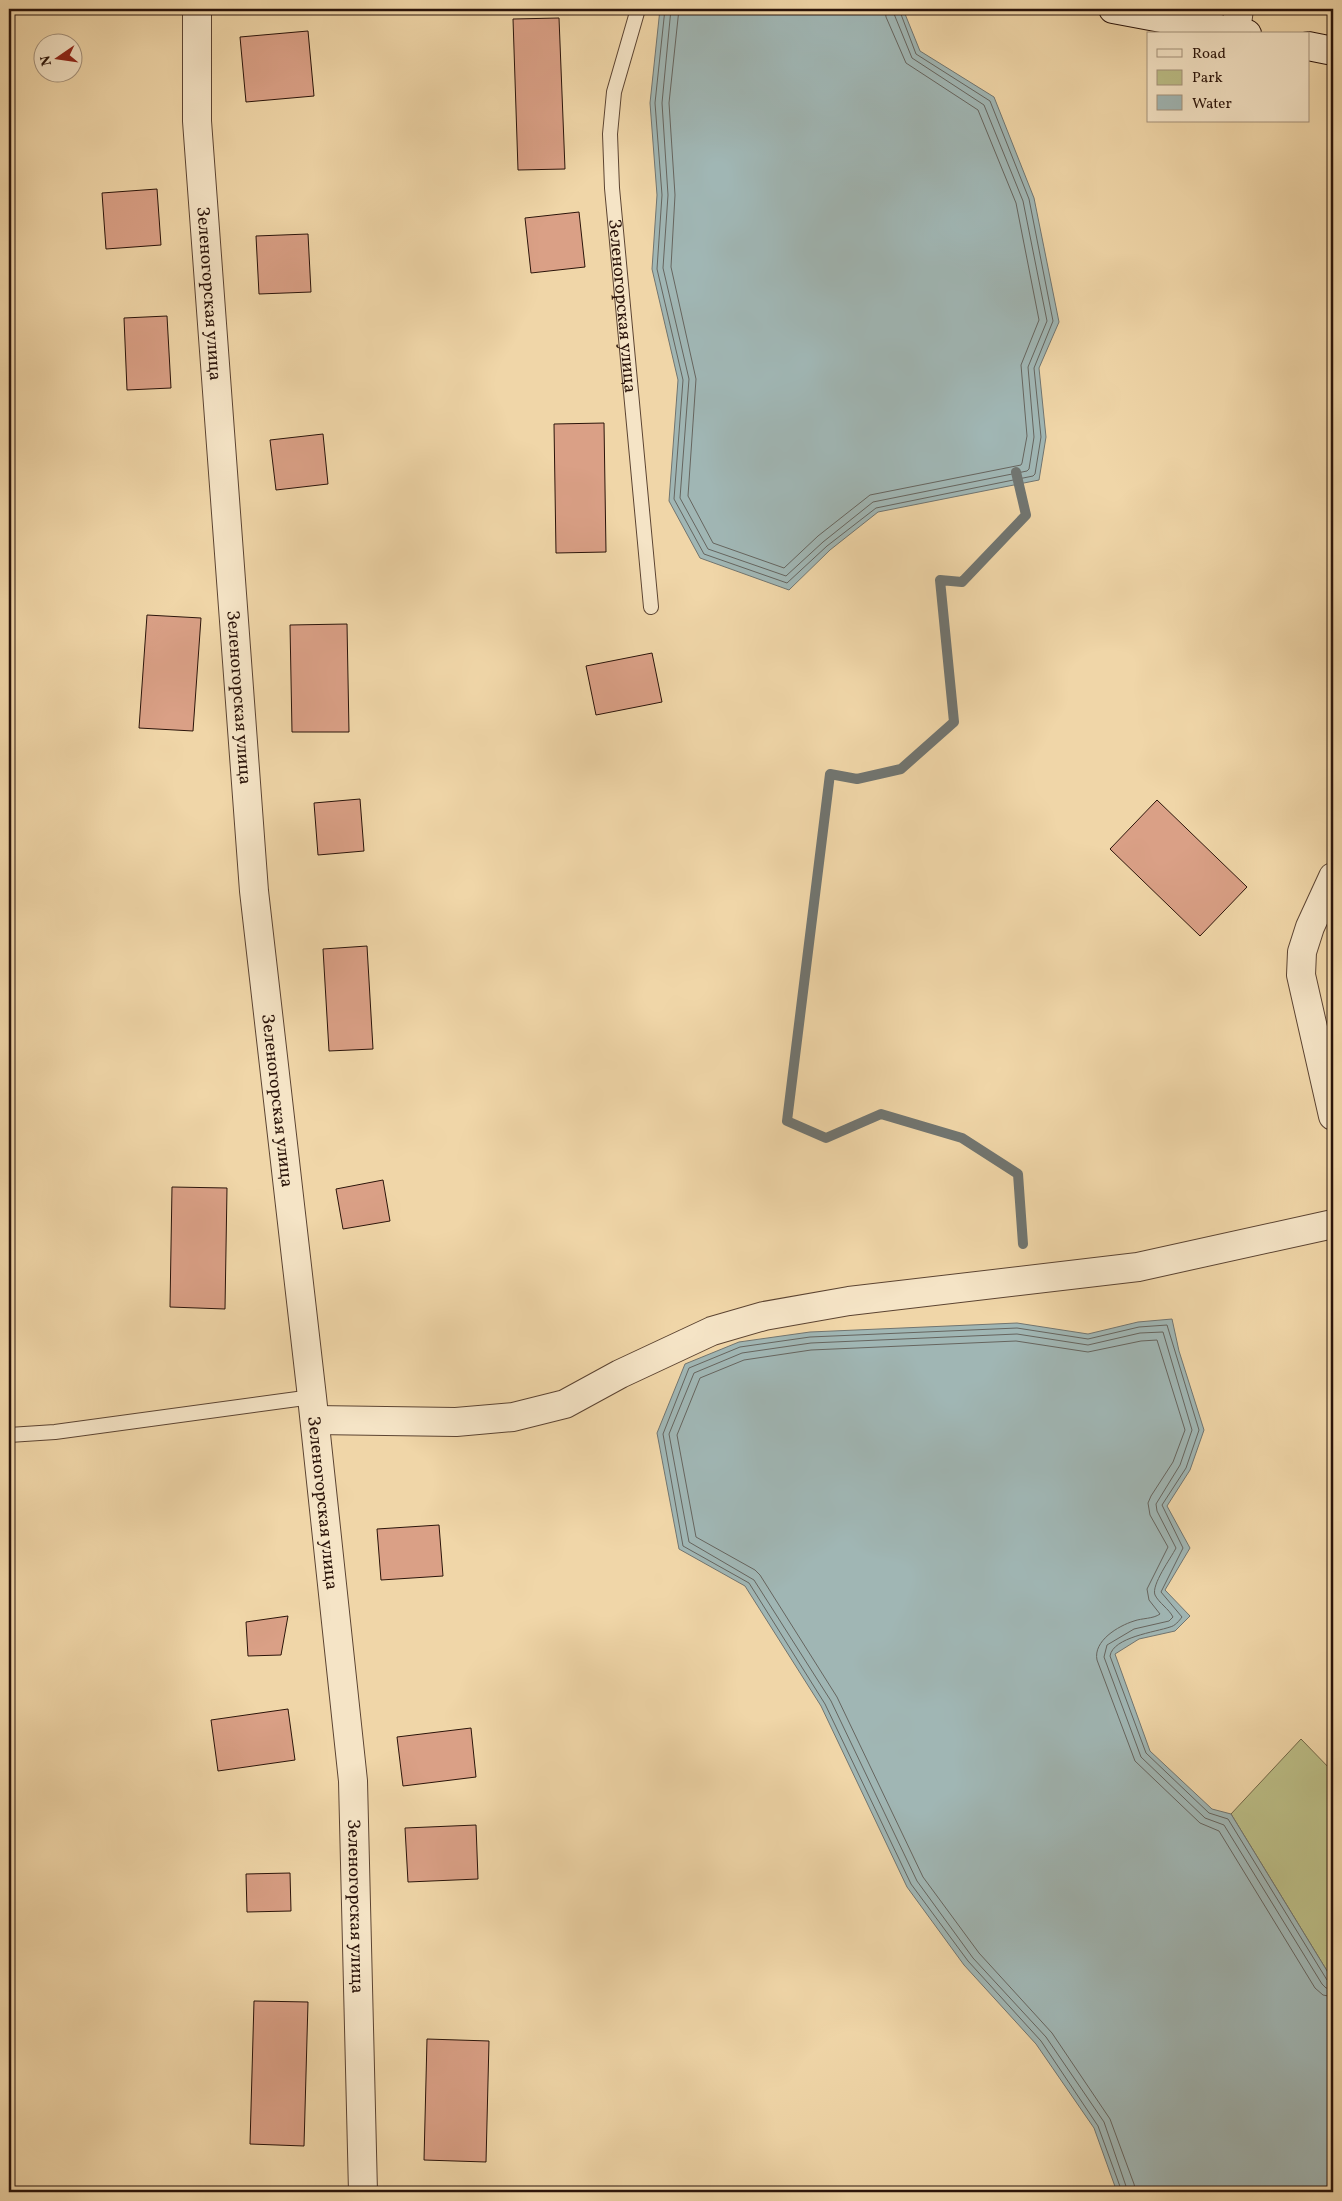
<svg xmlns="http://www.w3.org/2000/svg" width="1342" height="2201" font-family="Vollkorn,serif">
	<rect width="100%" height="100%" fill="#f0d6a8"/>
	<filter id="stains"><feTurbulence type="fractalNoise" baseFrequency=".004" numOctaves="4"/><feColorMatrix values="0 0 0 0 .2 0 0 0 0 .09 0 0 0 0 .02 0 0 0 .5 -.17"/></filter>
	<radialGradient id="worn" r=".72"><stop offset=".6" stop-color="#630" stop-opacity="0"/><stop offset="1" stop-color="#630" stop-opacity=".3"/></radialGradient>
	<path fill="#bbbd86" stroke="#736848" d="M1301,1739L1333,1772V2051L1332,1979L1231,1814Z"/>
	<path fill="#a0b6b4" stroke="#717570" d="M660,9H903L920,51L994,97L1034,198L1059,322L1039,368L1046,437L1039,480L878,512L830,550L789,590L700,558L669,501L678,380L652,269L657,195L650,103Z
		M1172,1319L1179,1351L1204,1430L1190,1470L1167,1506L1190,1548L1165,1590L1190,1616L1175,1631L1139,1639L1115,1654L1150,1751L1212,1809L1231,1814L1332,1979L1333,2192H1117L1094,2128L1036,2044L964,1965L907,1887L821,1706L745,1586L679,1549L657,1433L685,1364L739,1342L810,1332L1017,1323L1088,1334L1138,1322Z"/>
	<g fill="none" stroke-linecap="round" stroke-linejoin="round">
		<path stroke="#66655f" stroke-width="1" d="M665,9L655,103L662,195L657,269L683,380L674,499L704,554L787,583L827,546L876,508L1033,476L1035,474L1041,437L1034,368L1053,321L1029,199L990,101L916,54L899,9
			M671,9L662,103L668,195L663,268L689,379L680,498L708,549L786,576L823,542L873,502L1027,471L1029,469L1034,437L1028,367L1047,321L1023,201L984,105L912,58L892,9
			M679,9L669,103L675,195L671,267L696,379L688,496L713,543L784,568L818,536L870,495L1021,465L1022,463L1027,436L1021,365L1039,320L1016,203L978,110L906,63L886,17L885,9
			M1122,2192L1098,2126L1041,2041L968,1961L911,1884L825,1704L749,1583L683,1546L663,1434L689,1368L740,1347L810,1337L1017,1328L1088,1339L1139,1327L1167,1325L1199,1430L1186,1468L1162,1505L1183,1548L1161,1592L1182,1617C1179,1621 1175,1626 1170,1627C1156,1632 1113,1637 1110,1656L1146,1753L1209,1813L1228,1819L1327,1980L1333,1983
			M1128,2192L1104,2122L1046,2037L973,1958L917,1881L831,1701L754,1580L689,1542L669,1434L694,1373L742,1353L811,1343L1017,1334L1088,1345L1140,1333L1163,1332L1192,1430L1180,1465L1156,1504L1157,1511L1176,1548C1171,1558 1151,1585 1155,1595C1159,1603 1169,1609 1173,1617L1169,1621L1134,1629L1107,1645L1104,1657L1141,1757L1205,1818L1224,1825L1322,1984L1326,1988L1333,1989
			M1136,2192L1134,2184L1110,2119L1052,2033L979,1953L923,1877L837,1697L760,1575L755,1570L696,1537L677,1435L700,1378L744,1360L811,1350L1016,1341L1088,1352L1141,1341L1157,1340L1185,1430L1173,1462L1151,1496L1148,1503L1150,1515L1168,1547L1147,1589L1149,1600L1160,1614C1153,1619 1142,1618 1134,1621C1118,1626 1093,1641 1097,1660L1135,1761L1200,1823L1219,1831L1315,1988L1323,1995L1333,1997"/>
		<path stroke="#717570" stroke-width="10" d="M1016,472L1026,515L962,582L940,580L954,722L901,769L857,779L830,774L787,1121L826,1138L881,1114L962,1138L1018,1174L1023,1244"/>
	</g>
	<path fill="#daa086" stroke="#2b140a" d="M559,18L565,169L518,170L513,19Z
		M308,31L314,96L246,102L240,37Z
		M157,189L161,245L106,249L102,193Z
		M579,212L585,267L531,273L525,218Z
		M308,234L311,292L259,294L256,236Z
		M167,316L171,388L127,390L124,318Z
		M604,423L606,552L556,553L554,424Z
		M323,434L328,484L276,490L270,440Z
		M147,615L201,618L193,731L139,728Z
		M347,624L349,732H292L290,625Z
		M652,653L662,702L596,715L586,666Z
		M360,799L364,851L318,855L314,803Z
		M1157,800L1247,887L1200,936L1110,849Z
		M367,946L373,1049L329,1051L323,949Z
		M383,1180L390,1221L343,1229L336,1189Z
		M172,1187L227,1188L225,1309L170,1307Z
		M439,1525L443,1576L381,1580L377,1529Z
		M288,1616L281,1655L248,1656L246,1622Z
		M288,1709L295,1760L218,1771L211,1720Z
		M471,1728L476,1777L403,1786L397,1737Z
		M476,1825L478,1879L408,1882L405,1828Z
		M290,1873L291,1911L247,1912L246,1874Z
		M254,2001L308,2002L304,2146L250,2144Z
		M427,2039L489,2041L486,2162L424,2160Z"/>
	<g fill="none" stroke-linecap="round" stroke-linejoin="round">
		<g stroke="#5c4432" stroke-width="16">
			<g id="lane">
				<path id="s1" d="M638,9L614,92L610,134L612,188L651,607"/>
				<path d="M9,1435L55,1432L312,1397"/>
			</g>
		</g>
		<g stroke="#5c4432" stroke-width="30">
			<g id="street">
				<path id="s2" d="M197,9V121L254,891L312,1397L353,1781L363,2192"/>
				<path d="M1236,31L1239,9"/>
				<path d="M1333,877L1310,927L1302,952L1301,975L1333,1116"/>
				<path d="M315,1420L456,1422L513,1417L565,1404L620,1374L712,1331L764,1316L849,1301L1138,1267L1333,1224"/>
			</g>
		</g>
		<g stroke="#2b140a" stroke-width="30">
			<path id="secondary" d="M1113,9L1247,34
				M1308,46L1333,51"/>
		</g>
		<use href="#lane" stroke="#f5e4c6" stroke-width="14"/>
		<use href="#street" stroke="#f5e4c6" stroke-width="28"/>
		<use href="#secondary" stroke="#f5e4c6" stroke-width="28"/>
	</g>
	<g text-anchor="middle" stroke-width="5" stroke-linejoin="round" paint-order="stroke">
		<g font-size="18" fill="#2b140a" stroke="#f5e4c6">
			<text dy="6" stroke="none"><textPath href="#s2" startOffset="285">Зеленогорская улица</textPath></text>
			<text dy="6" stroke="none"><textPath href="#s1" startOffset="301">Зеленогорская улица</textPath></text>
			<text dy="6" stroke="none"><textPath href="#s2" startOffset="690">Зеленогорская улица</textPath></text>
			<text dy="6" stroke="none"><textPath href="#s2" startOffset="1095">Зеленогорская улица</textPath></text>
			<text dy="6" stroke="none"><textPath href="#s2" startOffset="1500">Зеленогорская улица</textPath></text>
			<text dy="6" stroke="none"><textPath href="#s2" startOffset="1905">Зеленогорская улица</textPath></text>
		</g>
	</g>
	<rect width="1342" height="2201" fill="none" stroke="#f0d6a8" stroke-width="30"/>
	<rect x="10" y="10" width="1322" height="2181" fill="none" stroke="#2b140a" stroke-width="2.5"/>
	<rect x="15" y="15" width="1312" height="2171" fill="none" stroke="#2b140a"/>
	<rect x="1147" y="32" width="162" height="90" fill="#f5e4c6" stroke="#a4917b"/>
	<rect x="1157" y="49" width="25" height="8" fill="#f5e4c6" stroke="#a4917b"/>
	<text x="1192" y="58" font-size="15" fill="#2b140a">Road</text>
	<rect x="1157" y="70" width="25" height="15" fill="#bbbd86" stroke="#a4917b"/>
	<text x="1192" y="82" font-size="15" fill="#2b140a">Park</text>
	<rect x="1157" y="95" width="25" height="15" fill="#a0b6b4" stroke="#a4917b"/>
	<text x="1192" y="108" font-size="15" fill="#2b140a">Water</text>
	<g transform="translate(58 58) rotate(257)"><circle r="24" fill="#f5e4c6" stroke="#a4917b"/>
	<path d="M0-4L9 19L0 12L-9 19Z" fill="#8f2418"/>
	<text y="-8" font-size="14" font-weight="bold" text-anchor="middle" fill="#2b140a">N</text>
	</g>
	<rect width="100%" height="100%" filter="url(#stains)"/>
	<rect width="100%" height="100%" fill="url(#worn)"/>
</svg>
